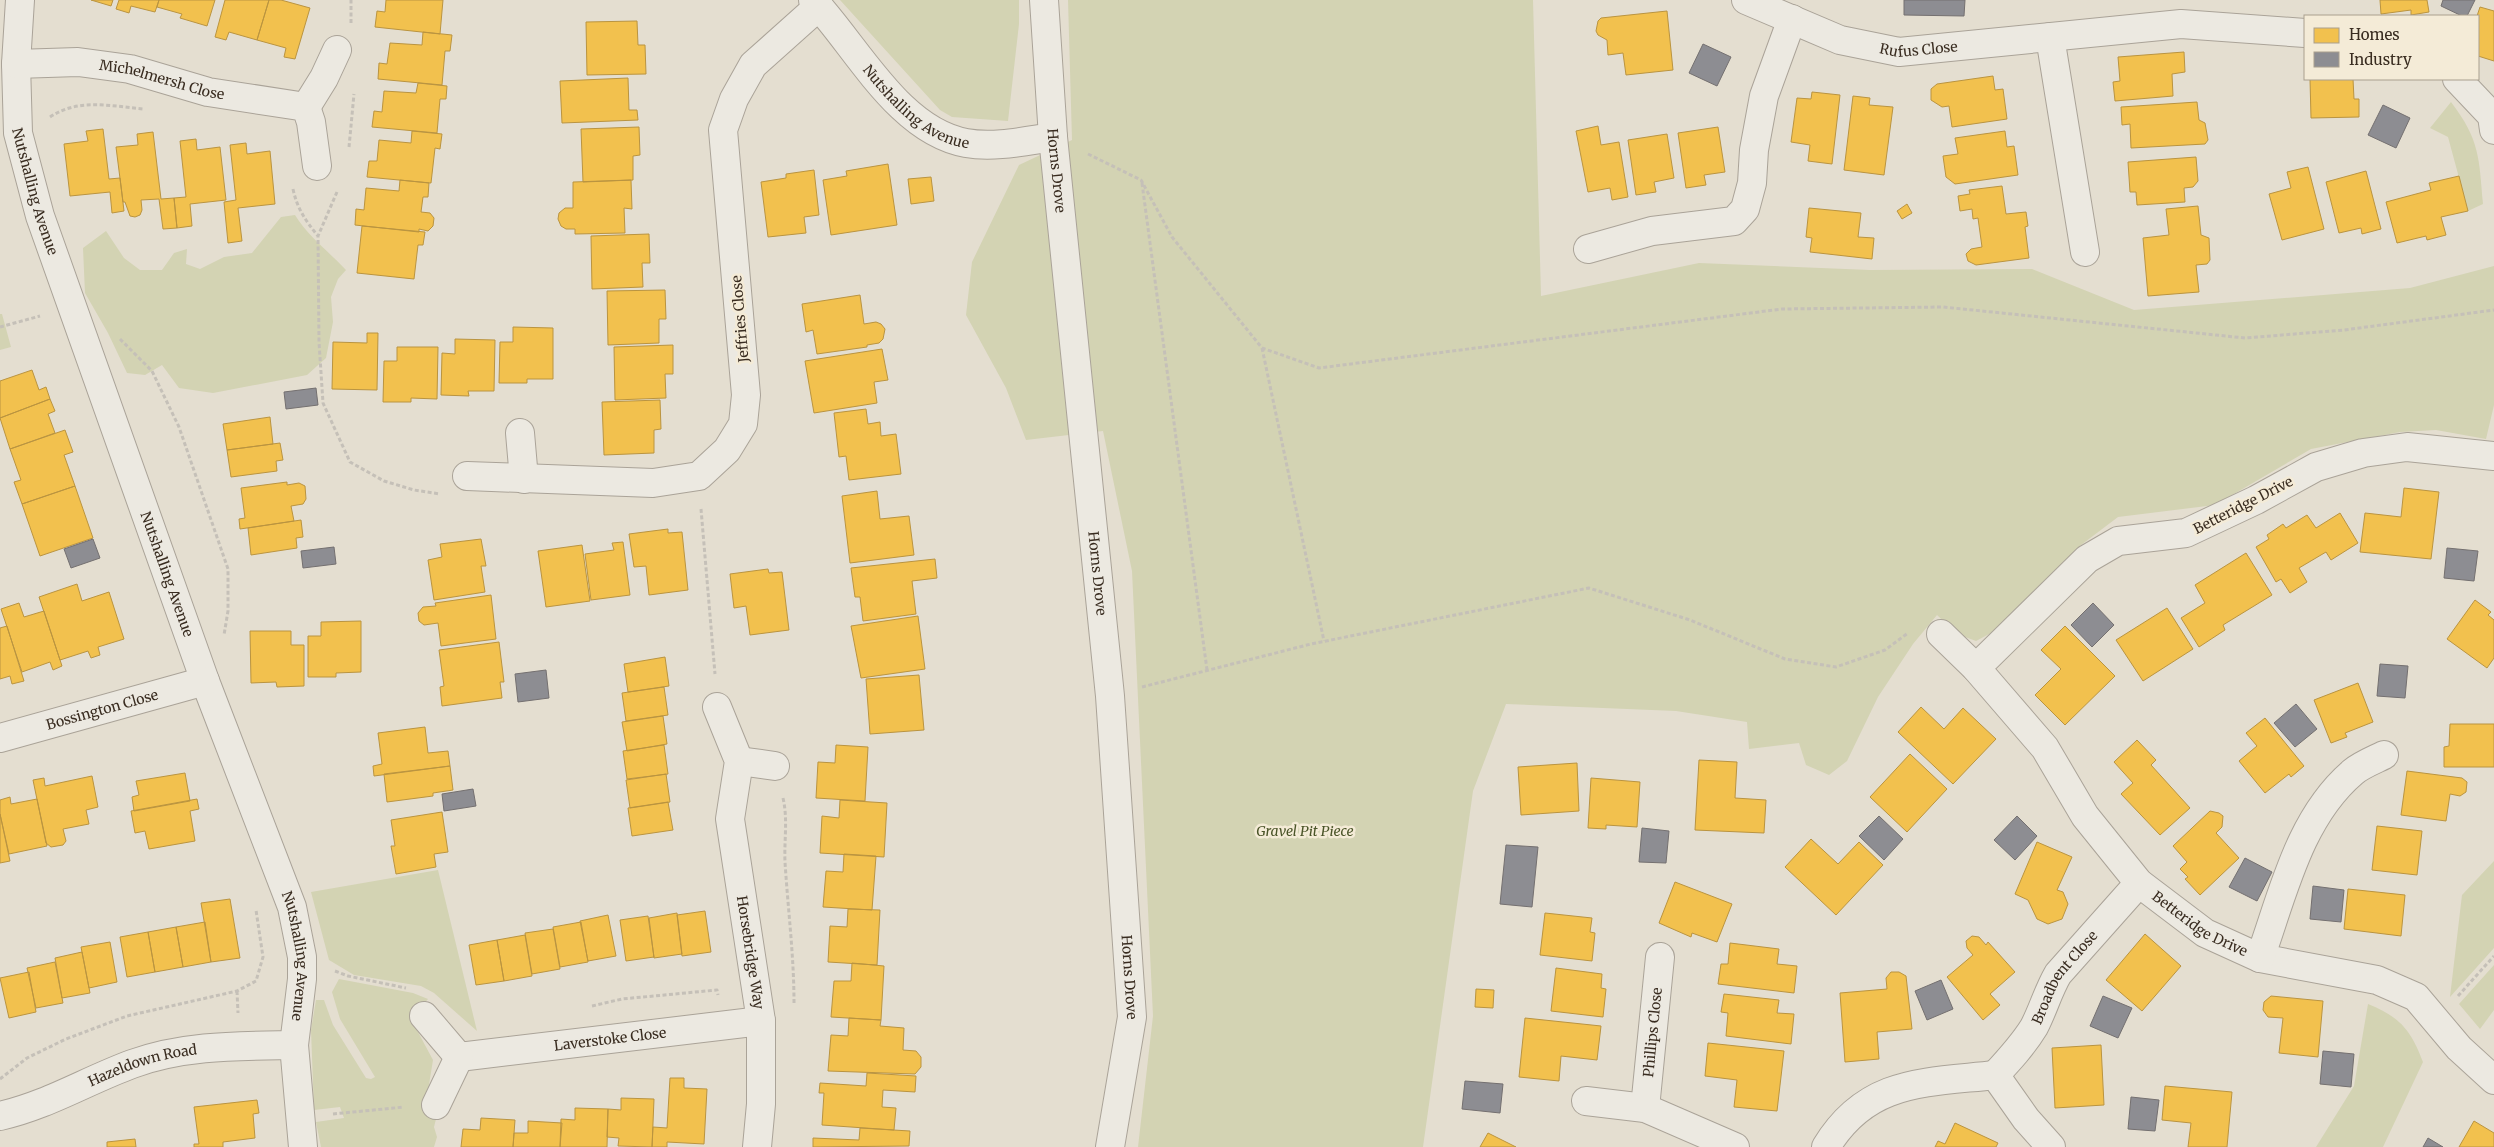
<svg xmlns="http://www.w3.org/2000/svg" width="2494" height="1147" font-family="Merriweather,serif">
	<rect width="100%" height="100%" fill="#e4ded0"/>
	<path fill="#d3d3b3" d="M840,0H1019V24L1008,121L952,117L940,110Z
		M1068,0H1533L1541,296L1699,263L1870,270L2032,269L2134,310L2410,288L2494,266V405L2486,439L2436,430L2400,432L2311,449L2215,505L2118,517L2081,545L1991,633L1976,641L1957,634L1937,615L1913,644L1878,697L1847,761L1829,775L1806,765L1799,743L1749,749L1747,722L1676,711L1506,704L1473,791L1423,1147H1138L1153,1016L1132,571L1103,431L1026,440L1006,388L966,315L972,262L1019,165L1072,140Z
		M2451,102C2480,140 2479,158 2483,204L2468,211L2448,137L2430,128Z
		M295,215C308,236 328,251 346,270L338,279L331,297L333,322L326,358L307,375L213,393L179,388L162,365L145,375L127,373L108,333L85,293L83,248L106,231L124,258L140,270H162L174,253L187,249L186,264L200,269L224,257L252,253L281,217Z
		M0,314H2L11,347L0,350Z
		M2494,861V948L2450,997L2462,895Z
		M438,870L477,1031L434,993L421,986L354,975L329,960L311,892Z
		M2494,965V1010L2480,1029L2459,1004Z
		M339,979L413,993L428,999L411,1019L433,1060L427,1097L436,1119L434,1127L437,1137L434,1147H321L316,1122L344,1118L340,1107L314,1110L311,1030L316,1000H324L333,1025L366,1078L371,1079L375,1077L340,1019L332,992Z
		M2368,1004C2400,1017 2411,1030 2423,1062L2383,1147H2316L2354,1086Z"/>
	<path fill="#f2c14e" stroke="#ba9440" d="M91,0H113L111,6Z
		M119,0H159L155,12L131,6L129,13L116,9Z
		M159,0H215L207,26L180,18L182,14L157,7Z
		M225,0H269L257,40L229,32L226,40L215,37Z
		M269,0H281L310,8L295,59L284,57L286,48L257,40Z
		M386,0H443L440,34L375,27L377,11L385,12Z
		M2380,0H2427L2429,12L2411,15V10L2381,14Z
		M2480,7L2494,11V61L2478,56L2477,16Z
		M1667,11L1673,70L1626,75L1623,53L1608,55L1607,40L1598,35L1596,31L1598,21L1601,18Z
		M637,21L638,45H645L646,74L587,75L586,22Z
		M423,32L452,35L450,51H445L442,85L378,79L379,63L387,64L390,43L422,45Z
		M2184,52L2185,72L2172,74L2173,96L2115,101L2113,82L2120,81L2118,57Z
		M1993,76L1995,90L2003,89L2007,119L1952,127L1949,106L1942,107L1931,100V89L1937,84Z
		M628,78L629,110H637L638,120L562,123L560,81Z
		M2310,79H2353L2354,99H2359V117L2311,118Z
		M418,83L447,86L446,99H440L437,133L372,127L374,111L382,112L384,91L416,93Z
		M1812,92L1840,95L1832,164L1808,161L1810,145L1791,142L1797,98L1811,99Z
		M1853,96L1870,98L1869,105L1893,107L1884,175L1844,170Z
		M2197,102L2199,120L2205,123L2208,140L2205,144L2131,148L2130,124L2122,125L2121,107Z
		M1598,126L1601,145L1619,142L1628,197L1612,200L1610,188L1588,192L1576,131Z
		M639,127L640,155L633,156V180L583,182L581,129Z
		M1718,127L1725,172L1704,175L1706,185L1686,188L1678,133Z
		M103,129L109,179L120,178L124,211L112,213L110,192L70,196L64,144L88,141L86,131Z
		M412,131L442,134L440,149L435,148L431,183L367,177L369,161H377L379,140L411,143Z
		M2005,131L2007,147L2014,146L2018,175L1955,184L1946,177L1943,156L1958,154L1955,138Z
		M153,132L161,199L174,198L177,228L163,229L159,199L141,200L142,210L140,215L135,217L130,216L125,202H123L116,147L138,145L137,134Z
		M1667,134L1674,178L1654,182L1656,192L1636,195L1628,140Z
		M196,139L197,150L220,147L226,200L190,204L192,226L177,228L174,198L186,197L180,141Z
		M246,143L247,154L270,151L275,204L238,208L242,241L228,243L224,202L236,200L230,145Z
		M2196,157L2198,181L2193,187L2184,188L2185,202L2137,205L2136,192H2130L2128,162Z
		M888,164L897,225L831,235L823,180L847,176L846,171Z
		M2308,167L2324,229L2282,240L2269,194L2291,188L2287,172Z
		M814,170L819,215L804,217L806,233L768,237L761,182L786,178V174Z
		M2366,171L2381,229L2362,234L2361,228L2339,233L2326,182Z
		M2459,176L2468,211L2441,217L2446,235L2427,240L2426,236L2397,243L2386,202L2431,190L2429,183Z
		M931,177L934,201L911,204L908,179Z
		M400,180L429,183L428,197H423L421,212L430,213L434,218L433,226L428,231L419,229V232L355,225L356,209L364,210L366,188L399,191Z
		M631,180L632,209L624,208L625,233L575,234V229H566L561,226L558,219L559,213L565,208H573V182Z
		M2002,186L2006,214L2026,212L2028,226L2025,227L2029,258L1976,265L1968,261L1966,254L1971,249L1982,247L1978,218L1973,219L1972,209L1960,211L1958,196L1970,194L1969,190Z
		M1907,204L1912,213L1902,219L1897,211Z
		M2198,206L2201,235L2209,238L2210,260L2207,264L2196,265L2199,292L2148,296L2143,238L2169,235L2166,209Z
		M1809,208L1861,213L1858,237L1874,238L1872,259L1810,252L1812,238L1806,237Z
		M362,226L425,232L423,245H418L414,279L357,273Z
		M649,234L650,263H642L643,287L592,289L591,236Z
		M665,290L666,319H659V343L608,345L607,291Z
		M860,295L864,324L876,322L881,324L885,329L883,339L879,343L867,345V347L817,354L813,330L806,332L802,304Z
		M513,327L553,328V379H527V383H499L500,342H513Z
		M367,333H378L377,390L332,389L333,342L367,343Z
		M455,339L495,340L494,391H468L469,396L441,395L442,353L455,354Z
		M673,345V374H665L666,398L615,400L614,347Z
		M397,347H438L437,399L411,398V402H383L384,361H397Z
		M882,349L888,380L874,382L877,403L814,413L805,361Z
		M32,370L39,390L46,387L50,399L0,418V381Z
		M50,399L55,411L48,414L55,433L10,449L0,418Z
		M660,400L661,429L654,430V453L604,455L602,402Z
		M866,409L868,424L880,422L881,436L896,434L901,474L849,480L846,456L839,457L834,413Z
		M270,417L273,444L227,450L223,424Z
		M65,430L73,452L64,455L75,486L22,504L14,482L21,480L10,449Z
		M280,443L283,460L276,461L277,471L231,477L227,450Z
		M287,482V485L299,483L305,486L306,499L303,504L291,506L294,521L240,529L239,519L245,518L241,488Z
		M75,486L93,538L40,556L22,504Z
		M2404,488L2439,492L2431,559L2360,552L2365,513L2401,517Z
		M877,491L880,519L909,516L914,555L850,563L842,496Z
		M2340,513L2358,543L2331,560L2326,552L2299,568L2307,582L2290,593L2281,579L2276,582L2256,547L2269,539L2267,535L2283,524L2286,528L2307,515L2316,528Z
		M301,520L303,537L296,538L297,548L251,555L248,528Z
		M668,529V533L682,532L688,590L649,595L646,566L634,567L629,534Z
		M481,539L486,566H481L485,592L434,600L428,560L442,557L440,544Z
		M623,542L630,595L591,600L585,554L614,550L612,543Z
		M582,545L590,601L546,607L538,551Z
		M2246,553L2272,595L2223,625L2225,630L2199,647L2181,618L2205,603L2195,585Z
		M935,559L937,578L912,581L916,614L863,621L860,597H855L851,568Z
		M768,569L769,573L782,572L789,630L750,635L746,606L734,608L730,574Z
		M77,584L82,601L109,592L124,639L98,647L100,655L91,658L88,651L60,660L39,597Z
		M491,595L496,639L441,646L438,623L424,625L419,621L418,613L423,607L436,606L435,603Z
		M2475,600L2491,612L2488,615L2494,620V658L2487,668L2447,639Z
		M19,603L24,617L44,611L62,666L53,670L50,662L22,672L1,609Z
		M2167,608L2193,649L2143,681L2116,640Z
		M918,616L925,669L861,678L851,626Z
		M361,621V672L336,673V677H308V636H321V622Z
		M7,626L24,681L12,684L10,676L0,679V628Z
		M2065,626L2115,676L2065,725L2035,695L2061,669L2041,650Z
		M250,631H291V645H304V686L277,687L276,682L251,683Z
		M499,642L504,682H500L502,698L442,706L440,687L444,686L439,650Z
		M665,657L669,686L628,692L624,664Z
		M919,675L924,730L870,734L866,679Z
		M2358,683L2373,722L2345,733L2347,737L2331,743L2314,700Z
		M664,687L668,715L626,721L622,693Z
		M1921,707L1944,729L1963,708L1996,739L1953,784L1898,732Z
		M663,716L667,744L627,751L622,722Z
		M2265,718L2304,766L2291,777L2289,774L2265,793L2239,761L2257,746L2246,733Z
		M2450,724H2494V767H2444V747L2449,746Z
		M425,727L428,753L448,751L450,766L374,776L373,766L382,764L378,733Z
		M2137,740L2156,760L2151,765L2190,808L2160,835L2121,794L2133,783L2114,762Z
		M664,745L668,774L627,779L623,751Z
		M836,745L868,747L865,801L816,798L818,762L835,763Z
		M1910,754L1947,789L1907,832L1870,797Z
		M1699,760L1737,762L1735,798L1766,800L1764,833L1695,830Z
		M1577,763L1579,811L1521,815L1518,767Z
		M450,766L453,790L433,793V796L387,802L384,774Z
		M2407,771L2462,778L2467,782L2466,792L2460,796L2450,794L2446,821L2401,815Z
		M185,773L190,801L134,811L132,797L139,795L136,781Z
		M666,774L670,802L630,808L626,780Z
		M92,776L98,807L86,810L89,824L63,829L66,841L63,845L51,847L46,843L33,780L44,778L45,786Z
		M1591,778L1640,782L1637,827L1606,825V829L1588,828Z
		M10,797L11,804L37,799L47,846L9,854L0,814V800Z
		M197,799L199,809L190,811L195,841L149,849L145,831L135,833L131,811Z
		M840,800L887,803L884,857L820,853L822,816L839,818Z
		M668,802L673,830L632,836L628,808Z
		M2210,811L2219,813L2223,816L2222,827L2216,833L2239,858L2200,895L2185,879L2188,877L2180,869L2187,862L2173,846Z
		M442,812L448,852L434,854L436,867L396,874L391,846H395L391,820Z
		M0,814L10,861L0,863Z
		M2377,826L2422,831L2417,875L2372,870Z
		M1811,839L1838,864L1859,842L1883,865L1836,915L1785,867Z
		M2037,842L2072,857L2057,890L2063,892L2068,904L2062,919L2048,924L2037,919L2028,900L2015,894Z
		M844,854L876,856L872,910L823,907L826,871L843,872Z
		M1675,882L1732,904L1717,942L1692,933L1691,937L1659,923Z
		M2348,889L2405,895L2401,936L2344,929Z
		M230,899L240,958L211,962L201,903Z
		M848,909L880,910L877,965L828,962L830,926L847,927Z
		M705,911L711,952L682,956L677,915Z
		M677,913L682,954L654,958L649,918Z
		M1545,913L1592,918L1590,932L1595,933L1592,961L1540,955Z
		M608,915L616,956L588,961L580,921Z
		M648,916L654,957L626,961L620,920Z
		M205,922L211,962L183,967L176,927Z
		M581,922L588,962L560,967L553,927Z
		M176,927L183,967L155,972L148,932Z
		M553,929L560,969L532,974L525,933Z
		M148,932L155,972L127,977L120,937Z
		M2145,934L2181,966L2142,1011L2106,980Z
		M525,935L532,976L504,981L497,940Z
		M1972,936L1979,937L1986,945L1988,942L2015,972L1990,994L2000,1005L1983,1020L1947,977L1973,955L1967,948L1966,941Z
		M497,940L504,981L476,985L469,945Z
		M110,942L117,982L89,988L81,947Z
		M1730,943L1779,949L1777,964L1797,966L1794,993L1718,984L1721,964H1728Z
		M82,952L90,993L62,998L55,958Z
		M55,962L63,1003L36,1008L27,968Z
		M852,963L884,966L881,1020L831,1017L834,981H851Z
		M1556,968L1602,974L1601,988L1606,989L1603,1017L1551,1011Z
		M29,972L36,1012L9,1018L0,978Z
		M1891,972H1899L1906,976L1912,1029L1877,1032L1879,1059L1845,1062L1840,993L1887,989L1886,978Z
		M1476,989L1494,990L1493,1008L1475,1007Z
		M1724,994L1779,1000L1777,1013L1794,1014L1791,1044L1726,1036L1728,1013L1721,1012Z
		M2271,996L2323,1001L2318,1057L2279,1053L2283,1018L2268,1017L2263,1010L2264,1002Z
		M849,1018L881,1020L880,1026L904,1028L903,1050L916,1051L921,1057V1067L915,1074L828,1071L831,1035L848,1036Z
		M1525,1018L1601,1026L1597,1060L1561,1056L1559,1081L1519,1077Z
		M1708,1043L1784,1051L1777,1111L1734,1107L1737,1080L1705,1076Z
		M2101,1045L2104,1105L2055,1108L2052,1048Z
		M867,1073L916,1076L915,1092L883,1090L882,1107L896,1108L894,1130L822,1125L824,1093H819L820,1083L866,1086Z
		M670,1078H684V1088L707,1089L704,1144L667,1142V1147H652L653,1127L667,1128Z
		M2165,1086L2232,1092L2227,1147H2188L2191,1123L2162,1120Z
		M621,1098L654,1099L652,1147L618,1146L619,1138L607,1137L608,1109L621,1110Z
		M257,1100L259,1113L253,1114L255,1138L223,1142V1147H194V1144H199L194,1107Z
		M575,1108L608,1109L607,1147H560L561,1119L575,1120Z
		M481,1118L515,1120L513,1147H461L463,1129L480,1130Z
		M528,1121L562,1123L560,1147H513L514,1133H528Z
		M2474,1121L2494,1133V1147H2459Z
		M1955,1123L1998,1143L1996,1147H1935L1938,1141L1945,1144Z
		M860,1128L910,1131L909,1146L813,1147V1138L859,1140Z
		M1488,1133L1516,1147H1480Z
		M135,1139L136,1147H107V1142Z"/>
	<path fill="#8d8d92" stroke="#747070" d="M1904,0H1965L1964,16L1904,15Z
		M2443,0H2475L2467,16H2462L2441,6Z
		M1703,44L1731,57L1717,86L1689,73Z
		M2383,105L2410,118L2396,148L2368,135Z
		M316,388L318,405L286,409L284,392Z
		M93,539L100,558L71,568L64,549Z
		M334,547L336,564L303,568L301,551Z
		M2447,548L2478,551L2474,581L2444,578Z
		M2093,603L2114,625L2092,647L2071,625Z
		M2380,664L2408,666L2405,698L2377,696Z
		M546,670L549,698L518,702L515,674Z
		M2296,704L2317,729L2295,747L2274,723Z
		M473,789L476,806L444,811L442,794Z
		M1879,816L1903,839L1884,860L1859,836Z
		M2017,816L2037,836L2015,860L1994,840Z
		M1642,828L1669,831L1666,863L1639,862Z
		M1506,845L1538,847L1532,907L1500,904Z
		M2245,858L2272,872L2257,901L2229,887Z
		M2313,886L2344,890L2341,922L2310,919Z
		M1941,980L1953,1009L1927,1020L1915,991Z
		M2103,996L2132,1008L2118,1038L2090,1026Z
		M2323,1051L2354,1054L2351,1087L2320,1084Z
		M1465,1081L1503,1084L1500,1113L1462,1109Z
		M2131,1097L2159,1100L2155,1131L2128,1129Z
		M2428,1138L2443,1147H2423Z"/>
	<g fill="none" stroke-linecap="round" stroke-linejoin="round">
		<g stroke="#aaa398" stroke-width="30">
			<g id="minor">
				<path id="s1" d="M20,0L16,64L18,133L40,216L205,681L292,907L302,957V979L294,1045L303,1147"/>
				<path id="s2" d="M813,0C857,47 899,131 966,143C994,148 1025,141 1053,137"/>
				<path id="s3" d="M1044,0L1053,137L1110,696L1132,1017L1110,1147"/>
				<path id="s4" d="M1746,0L1840,40L1899,52L2181,24L2305,33"/>
				<path d="M2050,37L2085,252"/>
				<path id="s5" d="M16,64L78,62L130,69L208,92L306,107L311,122L317,166"/>
				<path d="M2457,79L2492,116L2494,130"/>
				<path d="M306,107L324,78L337,50"/>
				<path d="M1588,249L1652,231L1734,221L1745,209L1752,183L1754,150L1764,96L1792,19"/>
				<path d="M520,433L524,479"/>
				<path id="s6" d="M2494,456L2407,447L2363,453L2316,467L2256,500L2186,533L2118,541L2087,559L1976,668L2045,748L2085,816L2139,883L2205,933L2260,958L2377,980L2416,997L2459,1048L2494,1080"/>
				<path d="M467,476L653,483L699,476L727,450L743,424L746,395L723,130L734,99L753,65L819,6"/>
				<path d="M1941,634L1976,668"/>
				<path id="s7" d="M717,707L739,761L730,819L761,1021V1104L757,1147"/>
				<path id="s8" d="M0,738L205,681"/>
				<path d="M739,761L775,766"/>
				<path d="M2260,958C2283,894 2299,818 2353,772C2361,765 2374,760 2384,755"/>
				<path id="s9" d="M424,1016L459,1057L761,1021"/>
				<path d="M1586,1101L1645,1108L1735,1147"/>
				<path d="M436,1105L459,1057"/>
				<path id="s10" d="M1645,1108L1660,957"/>
				<path id="s11" d="M0,1116C48,1105 86,1081 132,1064C184,1045 239,1046 294,1045"/>
				<path d="M1826,1147C1867,1079 1925,1083 1995,1075"/>
				<path id="s12" d="M2051,1147L2026,1119L1995,1075C2009,1060 2023,1045 2034,1027C2043,1010 2048,991 2058,974L2139,883"/>
			</g>
		</g>
		<path stroke="#c5c0b8" stroke-width="3" stroke-dasharray="4 2.5" stroke-linecap="butt" d="M351,23V0
			M50,117C78,98 111,106 143,109
			M349,147L354,94
			M1088,154L1141,180L1172,237L1262,348L1319,368L1782,309L1943,307L2245,338L2344,330L2494,310
			M1142,183L1207,670
			M293,189C297,208 305,220 318,236
			M337,192L318,236L319,342L323,403L350,462L384,481L414,490L440,494
			M0,327L40,316
			M120,339L152,371L179,427L228,569V611L224,635
			M1262,348L1324,641
			M701,509L715,674
			M1142,687L1311,644L1589,588L1690,620L1785,659L1836,667L1885,650L1908,633
			M783,798C788,819 784,841 785,862C788,910 794,956 794,1003
			M335,971L348,976L406,988
			M237,991L238,1013
			M2458,996L2494,956
			M592,1006L622,999L717,990L718,995
			M0,1079L27,1058L66,1039L127,1016L237,991L256,981L263,957L256,910
			M333,1114L404,1107"/>
		<use href="#minor" stroke="#ece9e1" stroke-width="28"/>
	</g>
	<g text-anchor="middle" stroke-width="5" stroke-linejoin="round" paint-order="stroke">
		<g font-size="14" fill="#392c20" stroke="#f4ebd7">
			<text dy="5" stroke="none"><textPath href="#s4" startOffset="182">Rufus Close</textPath></text>
			<text dy="5" stroke="none"><textPath href="#s5" startOffset="148">Michelmersh Close</textPath></text>
			<text dy="5" stroke="none"><textPath href="#s2" startOffset="151">Nutshalling Avenue</textPath></text>
			<text dy="5" stroke="none"><textPath href="#s3" startOffset="171">Horns Drove</textPath></text>
			<text dy="5" stroke="none"><textPath href="#s1" startOffset="194">Nutshalling Avenue</textPath></text>
			<text transform="translate(740 319) rotate(-95)" y="5">Jeffries Close</text>
			<text transform="translate(2243 505) rotate(-27)" y="5">Betteridge Drive</text>
			<text dy="5" stroke="none"><textPath href="#s1" startOffset="599">Nutshalling Avenue</textPath></text>
			<text dy="5" stroke="none"><textPath href="#s3" startOffset="576">Horns Drove</textPath></text>
			<text dy="5" stroke="none"><textPath href="#s8" startOffset="106">Bossington Close</textPath></text>
			<text dy="5" stroke="none"><textPath href="#s6" startOffset="931">Betteridge Drive</textPath></text>
			<text dy="5" stroke="none"><textPath href="#s7" startOffset="252">Horsebridge Way</textPath></text>
			<text dy="5" stroke="none"><textPath href="#s1" startOffset="1004">Nutshalling Avenue</textPath></text>
			<text dy="5" stroke="none"><textPath href="#s3" startOffset="981">Horns Drove</textPath></text>
			<text dy="5" stroke="none"><textPath href="#s12" startOffset="212">Broadbent Close</textPath></text>
			<text dy="5" stroke="none"><textPath href="#s10" startOffset="76">Phillips Close</textPath></text>
			<text dy="5" stroke="none"><textPath href="#s9" startOffset="206">Laverstoke Close</textPath></text>
			<text dy="5" stroke="none"><textPath href="#s11" startOffset="152">Hazeldown Road</textPath></text>
		</g>
		<g font-size="14" font-style="italic" fill="#4a5428" stroke="#f4ebd7">
			<text x="1305" y="836">Gravel Pit Piece</text>
		</g>
	</g>
	<rect x="2304" y="15" width="175" height="65" fill="#f4ebd7" stroke="#a99f8e"/>
	<rect x="2314" y="28" width="25" height="15" fill="#f2c14e" stroke="#a99f8e"/>
	<text x="2349" y="40" font-size="15" fill="#392c20">Homes</text>
	<rect x="2314" y="52" width="25" height="15" fill="#8d8d92" stroke="#a99f8e"/>
	<text x="2349" y="65" font-size="15" fill="#392c20">Industry</text>
</svg>
